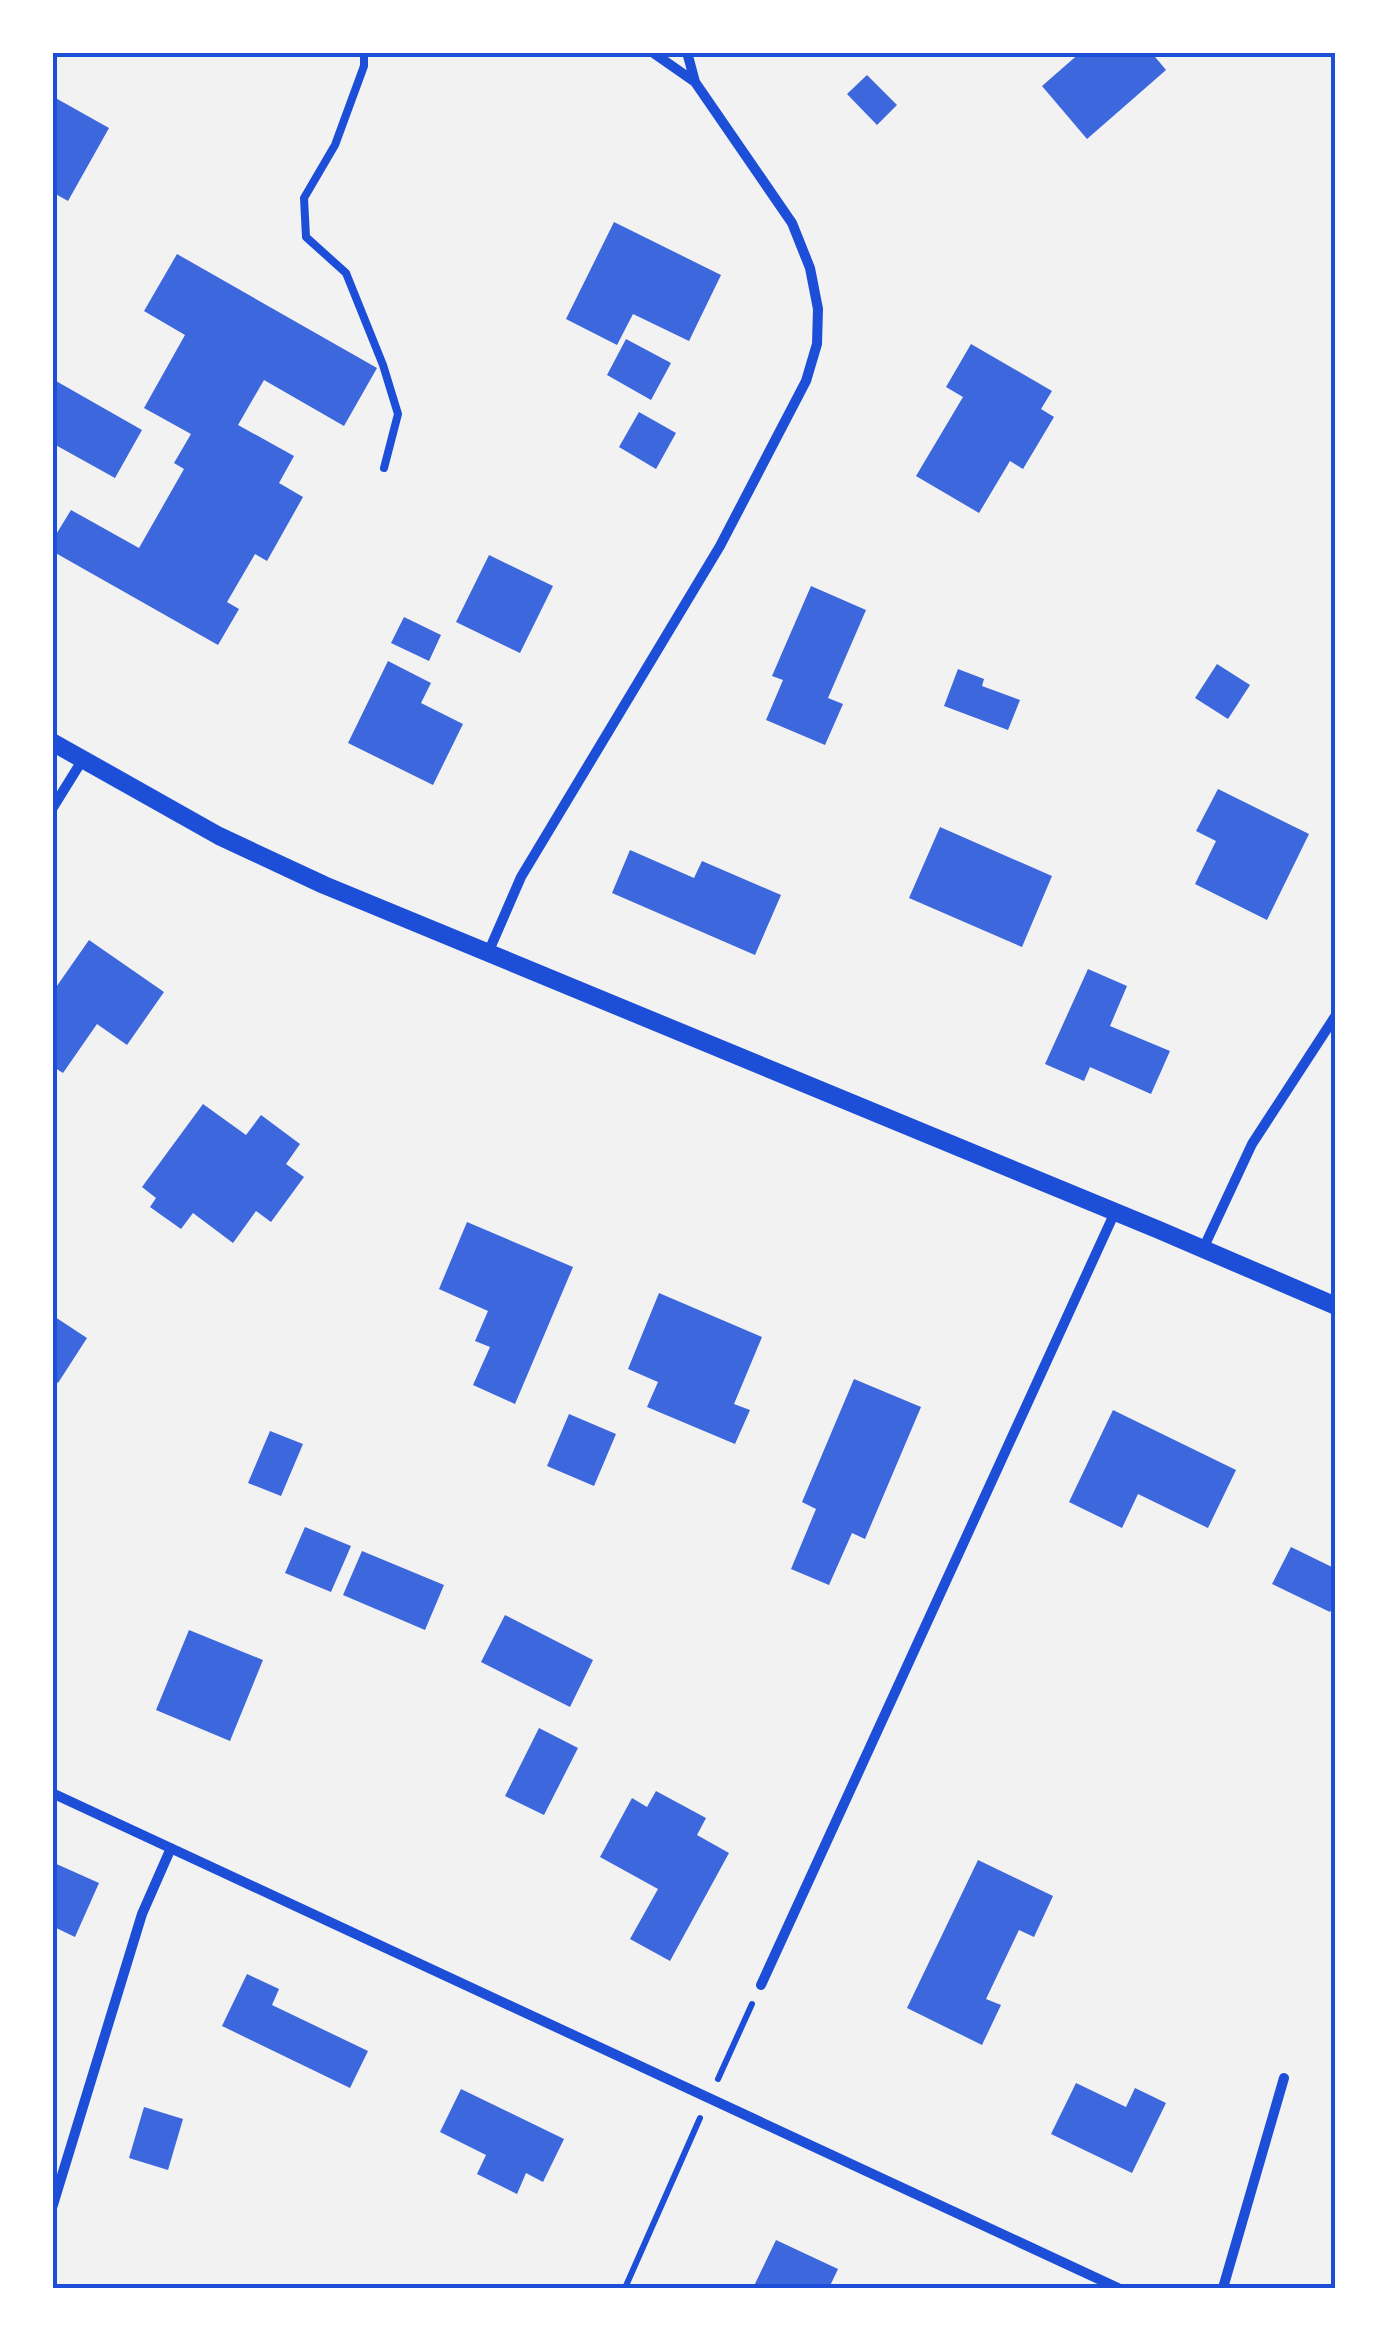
<svg xmlns="http://www.w3.org/2000/svg" width="1388" height="2341" font-family="'Varela Round',sans-serif">
	<rect width="100%" height="100%" fill="#f2f2f2"/>
	<path fill="#3d67dc" d="M1081,52H1151L1166,70L1087,139L1042,86Z
		M867,75L897,105L877,125L847,94Z
		M52,96L109,128L68,201L52,192Z
		M614,222L721,275L689,341L633,314L617,345L566,319Z
		M177,254L377,368L344,426L264,380L238,425L294,456L279,483L303,497L267,561L255,554L227,602L239,609L218,645L52,551V541L71,510L139,548L184,469L174,463L191,434L144,408L185,335L144,311Z
		M626,339L671,363L651,400L607,375Z
		M971,344L1052,391L1041,409L1054,417L1023,469L1010,461L979,513L916,476L963,397L946,387Z
		M56,381L142,430L115,478L52,443V386Z
		M639,412L676,433L656,469L619,447Z
		M489,555L553,586L520,653L456,622Z
		M811,586L866,610L828,698L843,704L825,745L766,720L783,680L772,676Z
		M404,617L441,635L429,661L391,643Z
		M388,661L431,683L421,703L463,724L433,785L348,743Z
		M1217,664L1250,685L1228,719L1195,698Z
		M958,669L984,679L982,686L1020,700L1008,730L944,706Z
		M1218,789L1309,834L1267,920L1195,884L1216,841L1196,831Z
		M940,827L1052,876L1022,947L909,898Z
		M630,850L694,878L702,861L781,895L755,955L612,893Z
		M89,940L164,992L127,1045L97,1024L63,1073L52,1066V993Z
		M1088,969L1127,986L1110,1026L1170,1051L1151,1094L1090,1067L1084,1081L1045,1064Z
		M203,1104L246,1135L261,1115L300,1144L286,1164L304,1177L271,1222L256,1211L233,1243L193,1213L181,1229L150,1207L156,1198L142,1187Z
		M467,1222L573,1267L515,1404L473,1385L490,1347L475,1341L488,1311L439,1289Z
		M659,1293L762,1337L734,1404L750,1410L735,1444L647,1407L658,1382L628,1369Z
		M52,1315L87,1338L58,1383L52,1379Z
		M854,1379L921,1407L865,1539L852,1533L829,1585L791,1569L816,1509L802,1502Z
		M1113,1410L1236,1470L1208,1528L1138,1494L1122,1528L1069,1502Z
		M569,1414L616,1434L594,1486L547,1466Z
		M270,1431L303,1444L281,1496L248,1483Z
		M305,1527L351,1546L331,1592L285,1573Z
		M1291,1547L1336,1569V1601L1330,1612L1272,1584Z
		M362,1551L444,1585L425,1630L343,1595Z
		M505,1615L593,1660L570,1707L481,1662Z
		M189,1630L263,1660L230,1741L156,1710Z
		M539,1728L578,1748L544,1815L505,1796Z
		M656,1791L706,1818L697,1835L729,1853L670,1961L630,1939L658,1889L600,1857L632,1798L647,1807Z
		M978,1860L1053,1896L1034,1937L1019,1930L986,1999L1001,2005L982,2045L907,2008Z
		M52,1862L99,1883L75,1937L52,1926Z
		M247,1974L279,1989L272,2005L368,2051L350,2088L222,2026Z
		M1076,2083L1126,2107L1135,2088L1166,2103L1132,2173L1051,2134Z
		M461,2089L564,2139L543,2182L526,2173L517,2194L477,2174L486,2155L440,2132Z
		M144,2107L183,2119L168,2170L129,2158Z
		M776,2240L838,2269L829,2288H753Z"/>
	<g fill="none" stroke-linecap="round" stroke-linejoin="round">
		<path stroke="#1d4ed8" stroke-width="6" d="M718,2079L752,2004
			M625,2288L700,2118"/>
		<path stroke="#1d4ed8" stroke-width="8" d="M364,52V66L335,145L304,198L306,237L346,273L383,365L398,414L384,468"/>
		<path stroke="#1d4ed8" stroke-width="10" d="M652,52L695,82
			M52,809L83,759
			M488,953L521,877L720,546L806,381L817,344L818,309L810,268L792,223L695,82L687,52
			M1203,1249L1252,1144L1336,1015
			M52,1793L1118,2288
			M761,1985L1115,1212
			M52,2208L142,1914L171,1848
			M1223,2288L1284,2078"/>
		<path stroke="#1d4ed8" stroke-width="18" d="M52,742L219,836L324,885L1159,1230L1336,1306"/>
	</g>
	<rect width="1388" height="2341" fill="none" stroke="#ffffff" stroke-width="110"/>
	<rect x="55" y="55" width="1278" height="2231" fill="none" stroke="#1d4ed8" stroke-width="4"/>
</svg>
